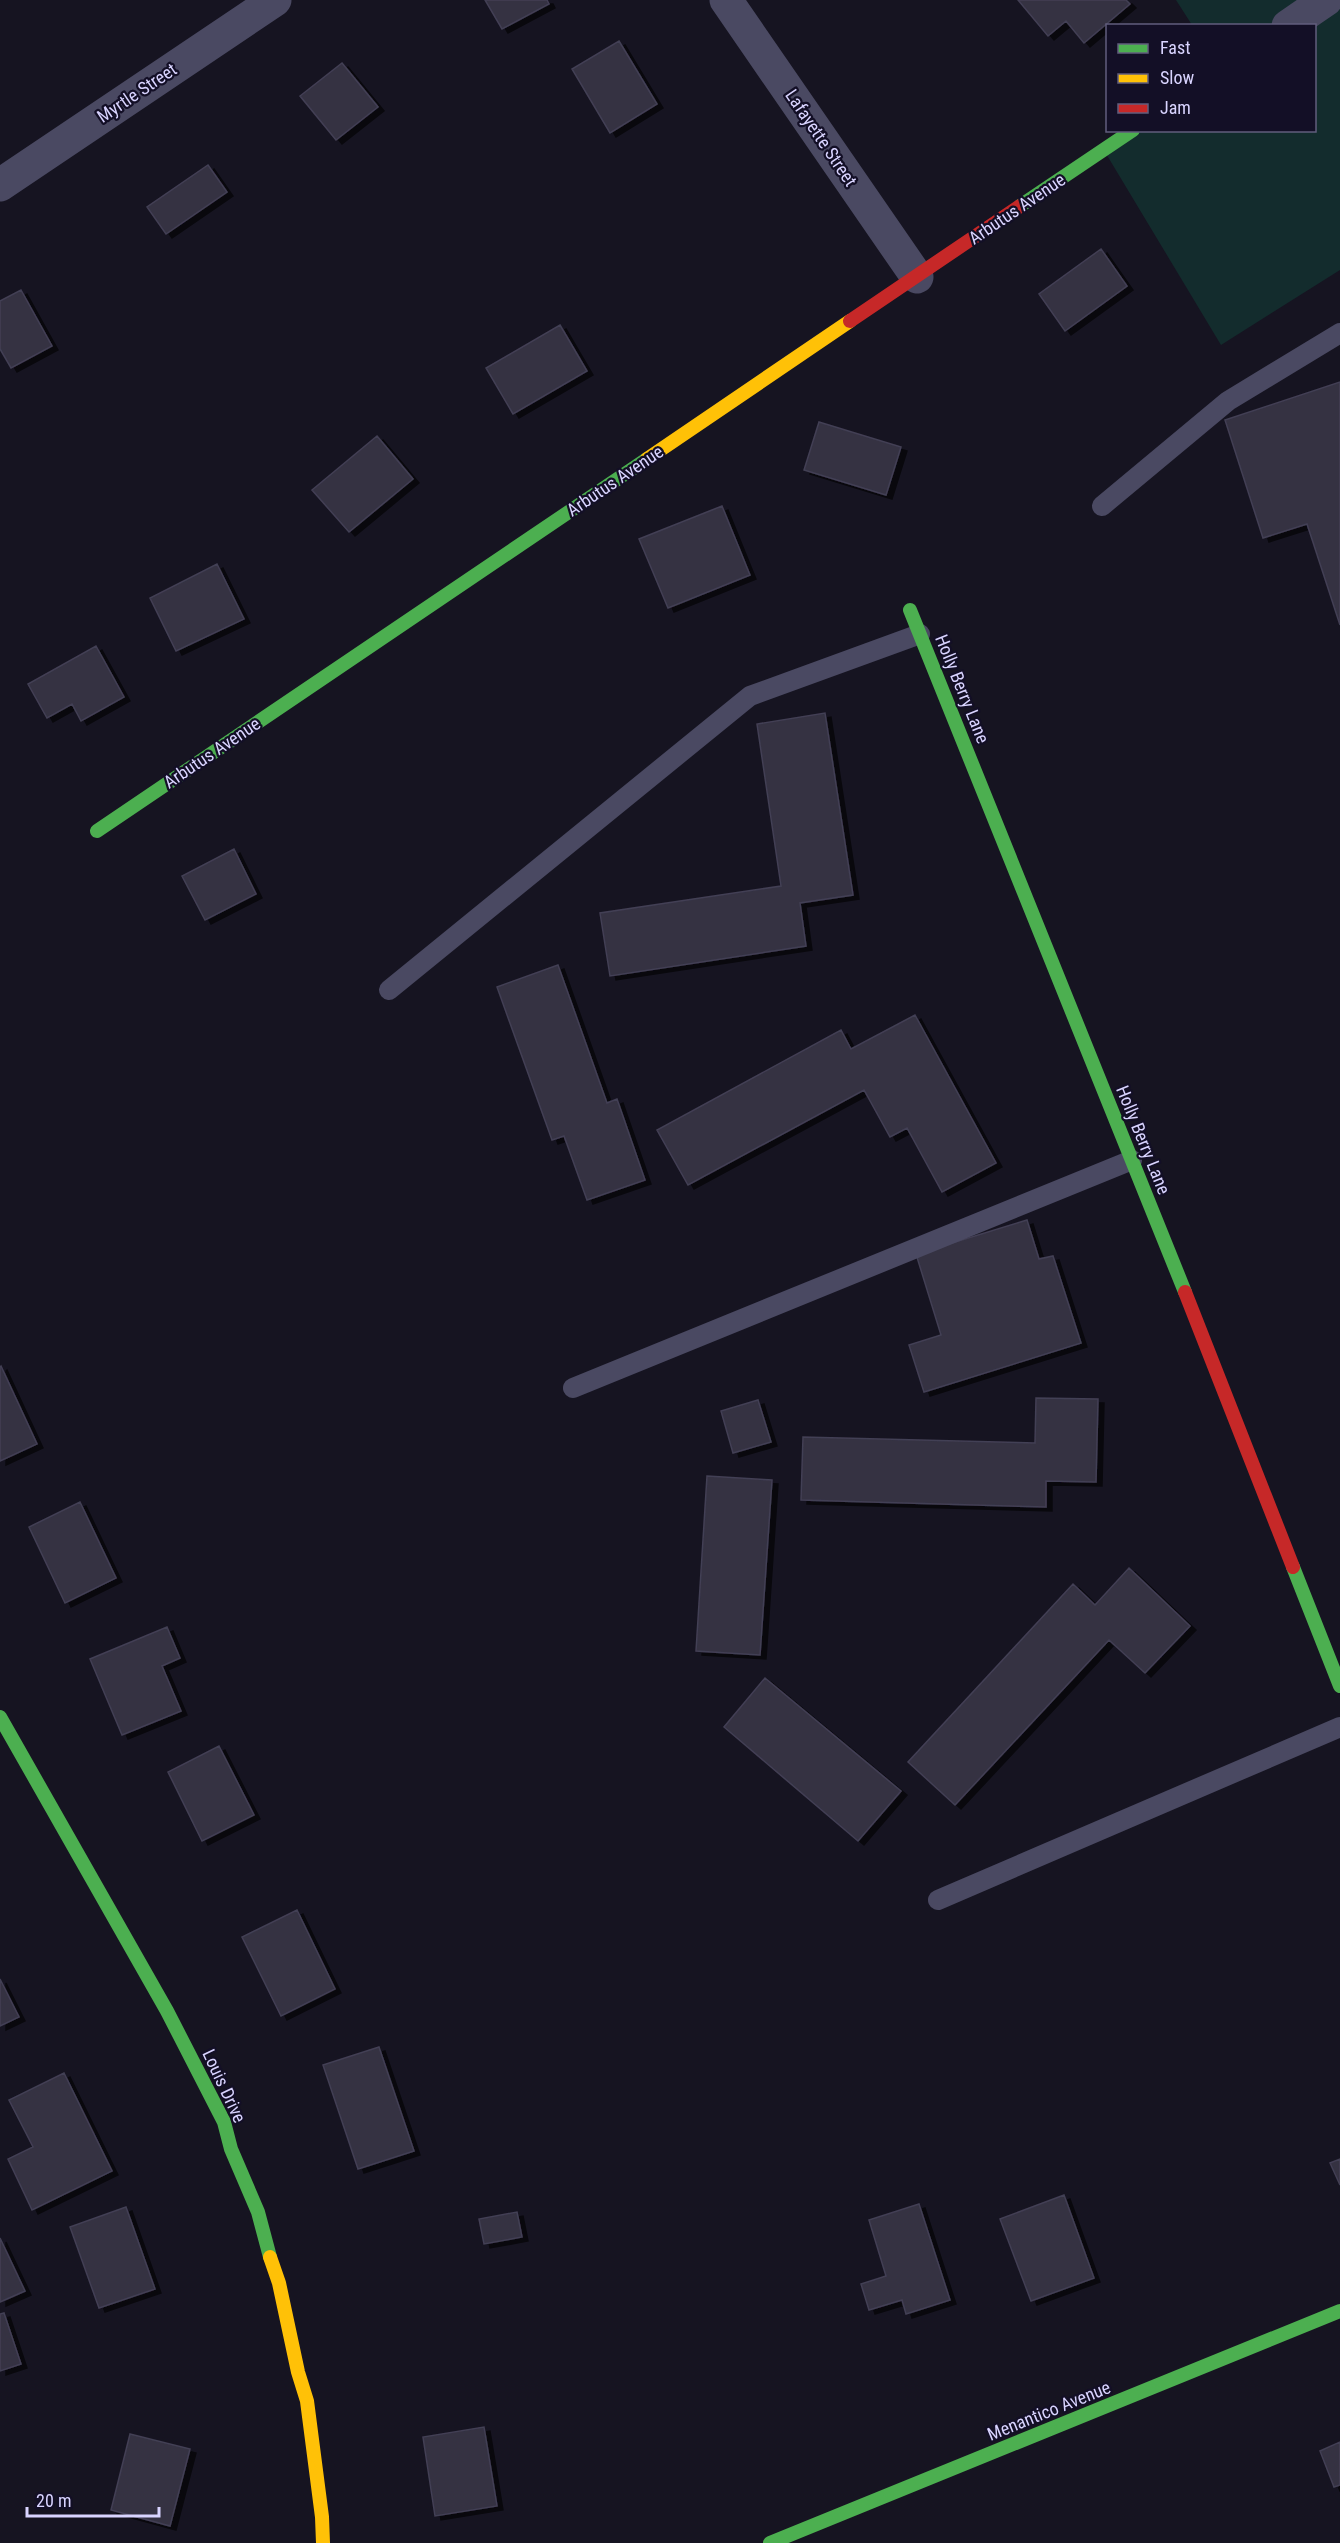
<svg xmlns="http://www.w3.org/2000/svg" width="1340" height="2543" font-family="'Roboto Condensed',sans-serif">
	<defs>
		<filter id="shadow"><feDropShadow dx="6" dy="4" stdDeviation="0" flood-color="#0009"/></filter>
	</defs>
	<rect width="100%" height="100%" fill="#161421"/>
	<path fill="#132c2d" d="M1176,0H1340V270L1221,345L1105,152L1134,131L1314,130V26L1192,25Z"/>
	<path fill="#343243" stroke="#433f54" stroke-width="1.5" filter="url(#shadow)" d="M485,0H547L549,4L502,29Z
		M1018,0H1126L1130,4L1084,43L1066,21L1048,36Z
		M619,41L657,104L610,133L572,69Z
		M342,63L378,107L336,140L300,96Z
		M208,165L227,192L166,234L147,207Z
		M1101,249L1127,286L1065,331L1039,294Z
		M21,290L52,346L11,368L0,349V301Z
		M560,325L587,371L513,414L486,368Z
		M1340,382V625L1307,524L1263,538L1225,420Z
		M819,422L901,447L886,495L804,470Z
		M377,436L413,479L349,532L312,490Z
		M722,506L750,575L668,608L639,539Z
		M217,564L244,619L176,651L150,598Z
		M96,646L124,697L81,721L72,704L47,718L28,684Z
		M825,713L853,895L800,903L806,946L610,976L600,913L781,886L757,724Z
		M234,849L256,894L205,920L182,876Z
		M558,965L607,1103L617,1099L645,1180L587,1200L564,1136L552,1140L497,987Z
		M915,1015L996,1163L942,1192L907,1128L890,1137L864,1090L688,1185L657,1130L841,1030L851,1049Z
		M1027,1220L1039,1259L1053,1256L1081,1343L924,1392L909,1345L941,1335L916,1254Z
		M1,1366L37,1444L0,1461V1367Z
		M1036,1398L1098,1399L1096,1482L1046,1481V1507L801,1500L803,1437L1035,1443Z
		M758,1400L771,1442L733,1453L721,1411Z
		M707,1476L772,1480L760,1655L696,1651Z
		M80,1502L116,1578L65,1603L29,1527Z
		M1129,1568L1190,1626L1145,1673L1109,1640L955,1805L908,1762L1073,1584L1095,1605Z
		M167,1627L180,1658L162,1666L181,1711L122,1735L90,1659Z
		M765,1678L901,1791L858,1841L724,1727Z
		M219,1746L254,1815L202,1841L168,1772Z
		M297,1910L335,1989L281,2016L242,1937Z
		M0,1979L19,2017L0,2026Z
		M379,2047L414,2151L358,2169L323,2065Z
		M64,2073L112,2171L32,2210L8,2159L33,2147L9,2100Z
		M1340,2159V2185L1330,2163Z
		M1064,2195L1094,2278L1031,2301L1000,2219Z
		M919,2204L950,2300L906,2314L902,2300L869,2310L861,2284L886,2276L869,2220Z
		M126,2207L155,2289L99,2308L70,2227Z
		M517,2212L522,2237L484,2244L479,2219Z
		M0,2238L25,2291L0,2302Z
		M4,2313L21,2364L0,2371V2314Z
		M484,2427L497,2506L435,2516L423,2437Z
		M130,2434L190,2449L170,2526L111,2510Z
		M1340,2442V2485L1334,2487L1320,2451Z"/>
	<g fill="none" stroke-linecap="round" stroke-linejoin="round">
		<path stroke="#4a4962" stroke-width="20" d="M1102,506L1228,401L1340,333
			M389,990L750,696L920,634
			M573,1388L1132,1160
			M938,1900L1340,1727"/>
		<path stroke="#4a4962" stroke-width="33" d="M726,0L917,277
			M1288,26L1326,0
			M0,185L275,0"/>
		<path stroke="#4caf50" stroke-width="14" d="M1020,206L1133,130
			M910,610L1185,1292
			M97,831L647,459
			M1293,1567L1340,1686
			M0,1717L167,2011L224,2122L231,2149L258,2212L270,2257
			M770,2543L1340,2311"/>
		<path stroke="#ffc107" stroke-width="14" d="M647,459L850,321
			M270,2257L279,2283L298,2372L307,2401L322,2517L323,2543"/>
		<path stroke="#c62828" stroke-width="14" d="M850,321L1020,206
			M1185,1292L1293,1567"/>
	</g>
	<g text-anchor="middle" stroke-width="4.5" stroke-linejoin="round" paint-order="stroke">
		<g font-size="18" fill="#d9d4ff" stroke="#130f26">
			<text transform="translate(137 93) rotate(-34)" y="6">Myrtle Street</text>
			<text transform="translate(821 138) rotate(56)" y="6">Lafayette Street</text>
			<text transform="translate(1017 209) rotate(-34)" y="6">Arbutus Avenue</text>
			<text transform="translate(615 481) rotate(-34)" y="6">Arbutus Avenue</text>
			<text transform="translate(962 689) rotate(68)" y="6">Holly Berry Lane</text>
			<text transform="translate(212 753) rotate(-34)" y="6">Arbutus Avenue</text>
			<text transform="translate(1143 1140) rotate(68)" y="6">Holly Berry Lane</text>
			<text transform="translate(224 2086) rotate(65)" y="6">Louis Drive</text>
			<text transform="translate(1049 2411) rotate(-22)" y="6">Menantico Avenue</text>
		</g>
	</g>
	<rect x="1106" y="24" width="210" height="108" fill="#130f26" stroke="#625e7d" stroke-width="1.5"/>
	<rect x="1118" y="44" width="30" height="9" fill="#4caf50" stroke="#625e7d" stroke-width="1.5"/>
	<text x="1160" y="54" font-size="18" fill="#d9d4ff">Fast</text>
	<rect x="1118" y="74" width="30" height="9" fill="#ffc107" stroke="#625e7d" stroke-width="1.5"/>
	<text x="1160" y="84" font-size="18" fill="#d9d4ff">Slow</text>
	<rect x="1118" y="104" width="30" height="9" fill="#c62828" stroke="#625e7d" stroke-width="1.5"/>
	<text x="1160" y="114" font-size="18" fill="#d9d4ff">Jam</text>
	<path d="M27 2507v9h132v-9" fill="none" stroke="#d9d4ff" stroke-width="3"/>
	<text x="36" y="2507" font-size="18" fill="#d9d4ff" stroke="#130f26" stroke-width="4.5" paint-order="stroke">20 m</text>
</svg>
